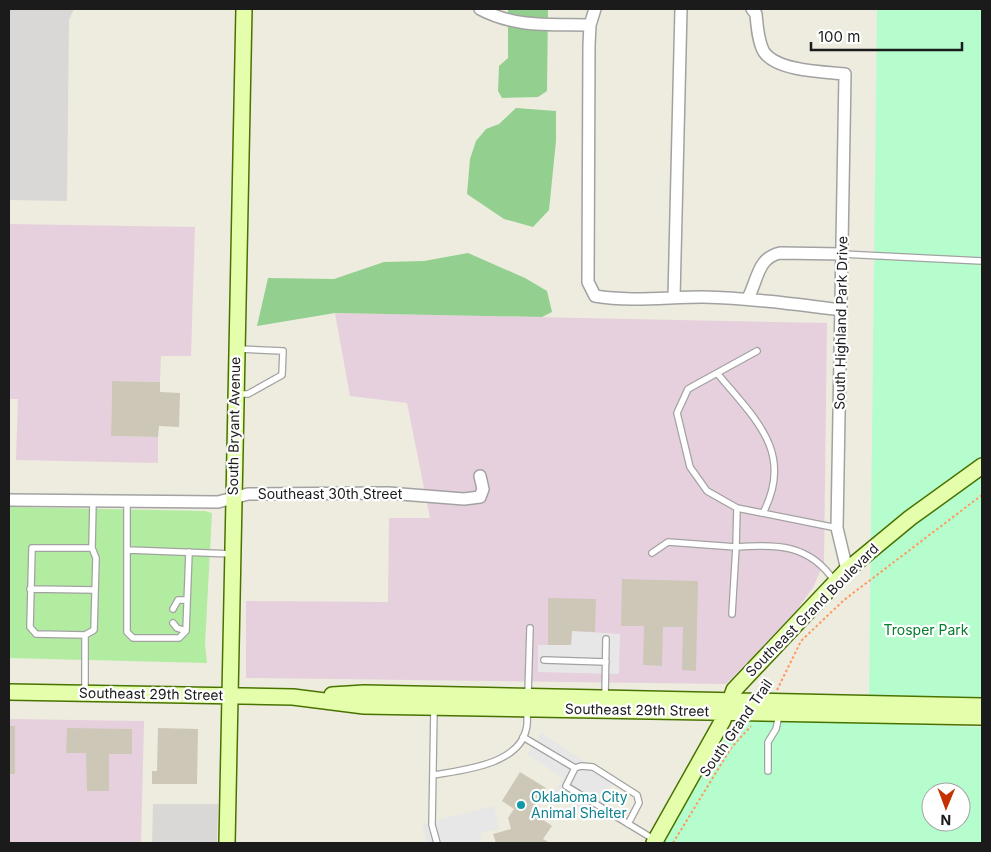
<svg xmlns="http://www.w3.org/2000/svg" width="991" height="852" font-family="Inter,sans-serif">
	<rect width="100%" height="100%" fill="#edecdf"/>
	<path fill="#d9d8d7" d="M9,9H74L69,20L67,201L9,200Z
		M153,804H218L217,843H152Z"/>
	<path fill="#e7d0dd" d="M9,224L195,227L191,356H161L160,382L112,381L111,436L158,437V463L16,460L18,399H9Z
		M335,313L827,323L824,561L814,586L794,614L726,684L246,678V601L388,602L389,518H430L407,403L350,396Z
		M9,719L144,721L141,843H9Z"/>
	<path fill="#b2eca0" d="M9,507L205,511L212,513L205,644L207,663L9,658Z"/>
	<path fill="#93d090" d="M508,9H548L547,91L538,97L502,98L498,91L499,66L508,58Z
		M516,108L556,111V141L549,210L533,227L504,219L467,194L470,159L476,141L486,129L499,124Z
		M468,253L525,278L547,291L552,312L542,317L335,313L257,326L268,278L334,279L384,262L424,261Z"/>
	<path fill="#b6fdce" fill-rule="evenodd" d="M877,9H982V698L869,696Z
		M760,720L982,727V843H661L694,785L732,726ZM931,792H961V822H931Z"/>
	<path fill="#e7e7e7" d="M572,631L620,634L619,674L538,672V645H571Z
		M541,733L615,781L591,818L553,794L563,778L527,754Z
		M494,806L499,829L480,833L482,841L473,843H427L422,824Z"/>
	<path fill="#cdc7b8" d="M112,381L160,382V392L180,393L179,427L159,426L158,437L111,436Z
		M622,579L698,581L696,671L682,670L683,627H663L662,666L643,665L644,626H621Z
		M548,598L596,599L595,632L572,631L571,645H548Z
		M9,726H15V774H9Z
		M67,728L132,729V754H109V791H87L86,753H66Z
		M158,728L198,729L197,784H152V771H157Z
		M520,772L546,788L533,808L544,815L542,819L552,826L543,839L550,843H496L493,834L511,829L508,818L514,809L502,801Z"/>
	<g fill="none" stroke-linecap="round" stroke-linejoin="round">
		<g stroke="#a2a2a2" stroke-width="8">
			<path id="lane" d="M842,254L982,261
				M717,373C754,418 795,452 763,513
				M237,394H248L282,375L283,351L239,349
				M127,501V632L133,638H179L186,631L189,552
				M737,508L707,491L690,467L677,413L688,389L757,351
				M92,548L93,501
				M128,550L233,554
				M652,553L668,542L736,547L732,614
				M835,582C810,544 777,544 736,547L737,508L837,528
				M30,589L95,590
				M173,609L178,600H187
				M173,623L177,628L186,631
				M544,660L606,662
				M85,693V635L36,634L30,627L32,548H92L96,558L94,630L85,635
				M528,694L530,628
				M605,697L606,639
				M434,709L432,825L437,843
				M523,737L575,768L566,786L655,840
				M575,768L581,766L593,767L637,795L639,803L628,824
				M768,771V742L776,729L779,715
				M434,775C462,770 518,765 526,730C528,724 527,717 527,711"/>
		</g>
		<g stroke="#a2a2a2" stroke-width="14">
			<path id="street" d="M480,9C516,28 550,24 590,25
				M595,9L590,25L589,45L588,282L595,296C631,302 667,297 703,297C749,298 794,304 841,310
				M752,9L756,14C757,25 758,42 764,52C777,71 824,72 845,74L837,528L847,570
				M674,297L681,9
				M748,298C758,280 757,258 780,253L842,254
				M9,500L218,502L248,494L388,493L464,499L480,497L483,489L480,476"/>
		</g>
		<g stroke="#497300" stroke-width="18">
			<path id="secondary" d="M9,692L293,697L364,706L982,717
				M332,695L364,693L982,706
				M227,843L244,9
				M654,843L723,720L734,690L847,570L910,518L982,466"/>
		</g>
		<path stroke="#ff985e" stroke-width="2" stroke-dasharray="2.5 2.5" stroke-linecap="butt" d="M777,690L801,641L844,600L982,495
			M673,843L731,748L751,726"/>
		<use href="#lane" stroke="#fff" stroke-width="5.5"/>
		<use href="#street" stroke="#fff" stroke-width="11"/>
		<use href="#secondary" stroke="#e5feac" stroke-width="15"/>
	</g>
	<circle fill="#0f9aa8" stroke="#fff" stroke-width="2" cx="521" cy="805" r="5"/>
	<g text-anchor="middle" stroke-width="4.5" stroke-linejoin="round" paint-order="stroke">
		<g font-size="14" fill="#1b1b1b" stroke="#fff">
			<text transform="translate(841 323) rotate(-89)" y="5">South Highland Park Drive</text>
			<text transform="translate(234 426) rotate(-89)" y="5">South Bryant Avenue</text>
			<text x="330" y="499">Southeast 30th Street</text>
			<text transform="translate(812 610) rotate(-45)" y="5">Southeast Grand Boulevard</text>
			<text transform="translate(151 694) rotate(1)" y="5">Southeast 29th Street</text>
			<text transform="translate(637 710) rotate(1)" y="5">Southeast 29th Street</text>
			<text transform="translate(736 728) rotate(-55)" y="5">South Grand Trail</text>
		</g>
		<g font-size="14" fill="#047d2d" stroke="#fff">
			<text x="926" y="635">Trosper Park</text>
		</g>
		<g font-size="14" fill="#0d838f" stroke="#fff" text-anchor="start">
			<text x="531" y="802">Oklahoma City<tspan x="531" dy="16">Animal Shelter</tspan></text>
		</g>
	</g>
	<rect width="991" height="852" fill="none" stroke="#1b1b1b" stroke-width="20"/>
	<g transform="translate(946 807) rotate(181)"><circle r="24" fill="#ffffff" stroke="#a4a4a4"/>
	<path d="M0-4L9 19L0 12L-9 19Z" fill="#c53200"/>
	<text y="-8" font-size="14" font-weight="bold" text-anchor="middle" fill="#1b1b1b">N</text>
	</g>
	<path d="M811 42v8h151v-8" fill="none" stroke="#1b1b1b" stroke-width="2.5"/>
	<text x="818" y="42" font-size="15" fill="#1b1b1b" stroke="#ffffff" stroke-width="4" paint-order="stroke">100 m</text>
</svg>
